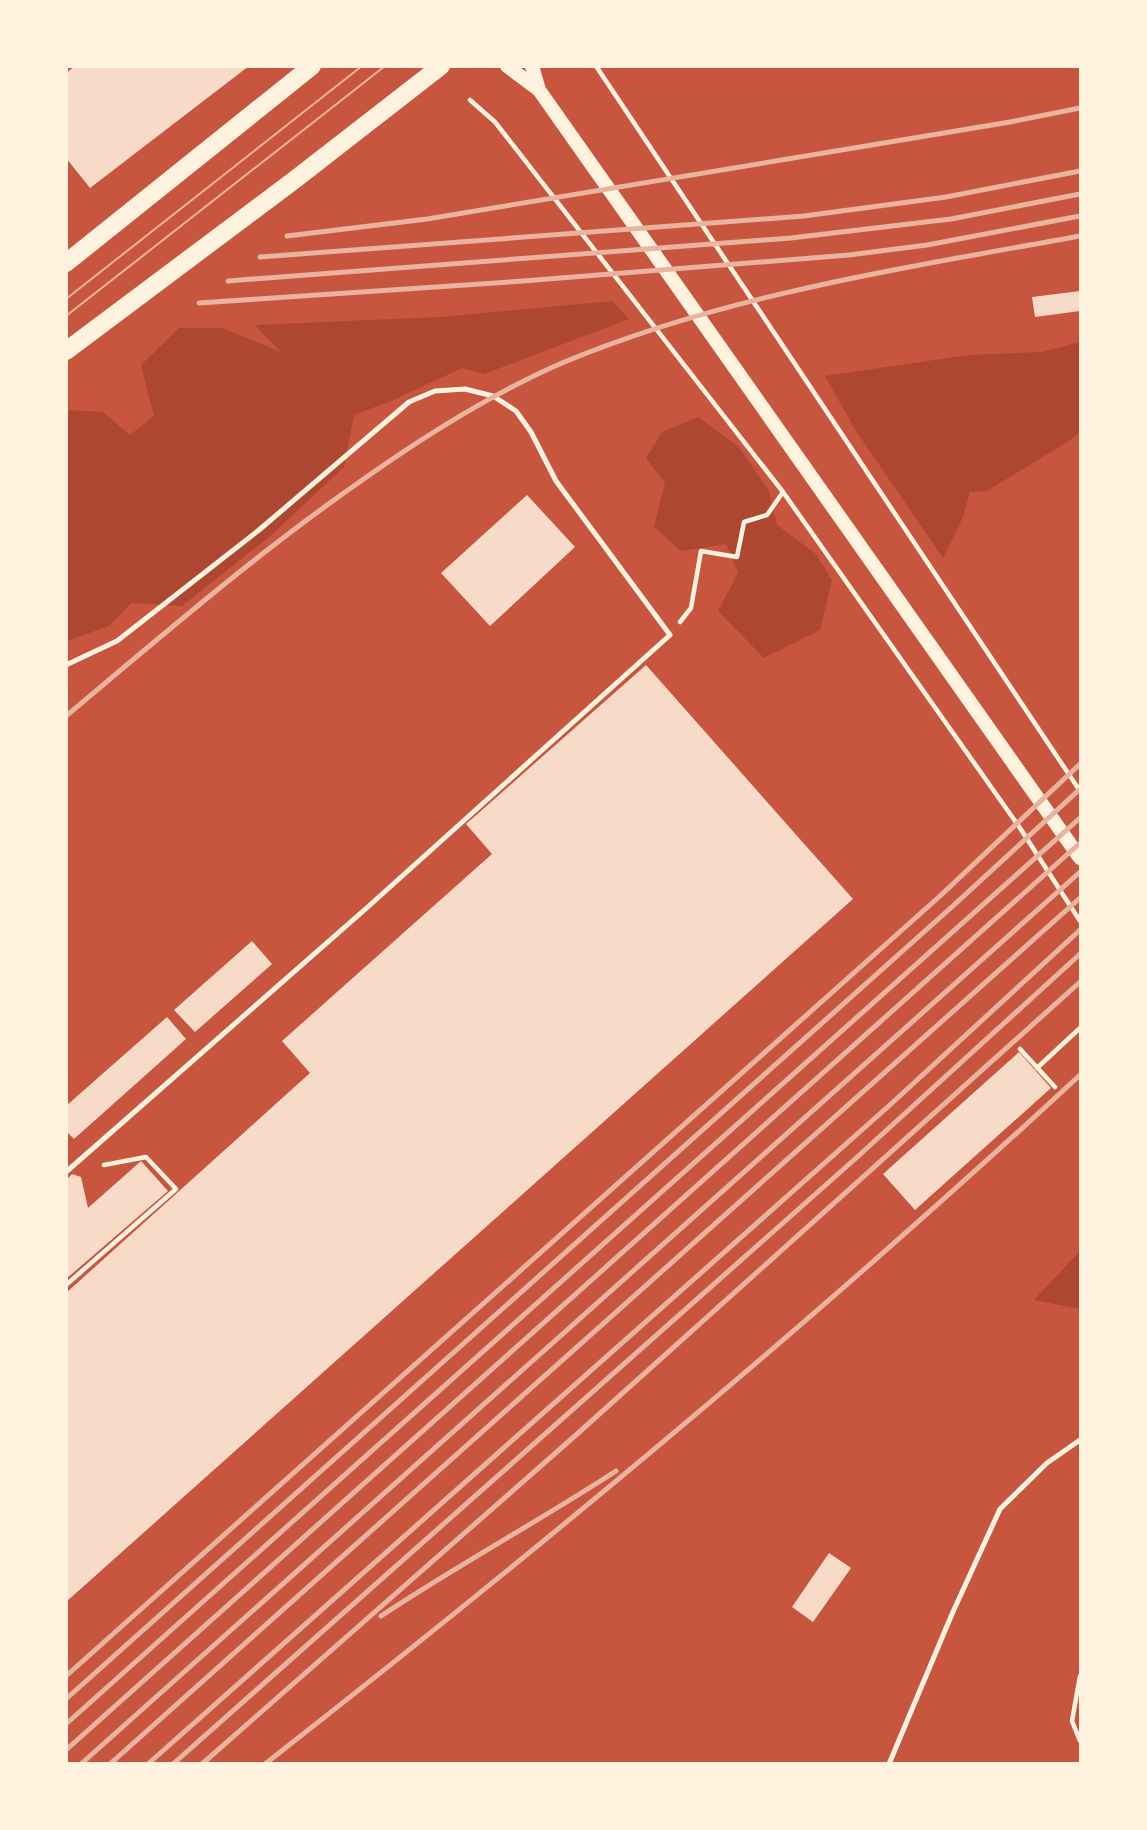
<svg xmlns="http://www.w3.org/2000/svg" width="1147" height="1830" font-family="Manrope,sans-serif">
	<rect width="100%" height="100%" fill="#c8553d"/>
	<path fill="#ae4732" d="M612,301L629,319L484,374L462,368L391,401L354,415L344,467L269,537L182,606L131,603L109,626L67,641L66,410L103,412L130,435L154,416L141,365L179,328H222L281,352L255,325L440,317Z
		M1080,342V432L1069,441L987,491L970,492L963,517L943,558L856,431L825,376L969,355L1042,352Z
		M698,417L739,447L769,491L777,525L816,554L832,580L820,630L764,658L718,611L738,573L726,544L681,551L654,527L665,483L646,458L662,432Z
		M1080,1251V1309L1034,1300Z"/>
	<path fill="#f7dbc8" d="M75,66H249L90,188L66,158V73Z
		M1080,291V311L1035,317L1032,297Z
		M527,495L575,547L490,626L441,573Z
		M646,665L853,899L66,1602V1293L310,1073L282,1041L492,854L466,824Z
		M252,941L272,964L195,1032L174,1010Z
		M167,1017L186,1039L74,1139L66,1131V1106Z
		M1019,1052L1051,1088L915,1210L883,1174Z
		M141,1161L168,1191L66,1279V1180L72,1174L81,1177L88,1208Z
		M829,1553L851,1568L813,1622L792,1607Z"/>
	<g fill="none" stroke-linecap="round" stroke-linejoin="round">
		<path stroke="#fff3e0" stroke-width="4.5" d="M596,66L1080,791
			M470,100L495,122L783,492L1020,828L1080,921
			M680,622L691,608L701,551L737,557L744,522L767,515L783,492
			M1020,1049L1055,1087
			M1037,1068L1080,1028
			M66,1285L176,1189L146,1157L104,1165
			M1080,1676L1072,1721L1080,1741"/>
		<path stroke="#fff3e0" stroke-width="5" d="M66,665L117,641L259,530L409,402L435,391L465,389L493,396L516,411L531,432L556,481L670,635L370,905L66,1172
			M889,1764L952,1614L1000,1509L1047,1463L1080,1440"/>
		<path stroke="#fff3e0" stroke-width="14" d="M507,66L539,90
			M532,66L539,90L1080,858"/>
		<path stroke="#fff3e0" stroke-width="18" d="M66,263L312,66
			M66,351L293,181L441,66"/>
		<path stroke="#e9b49f" stroke-width="2" d="M66,299L362,66
			M66,316L385,66"/>
		<path stroke="#e9b49f" stroke-width="5" d="M287,236L427,219L1010,122L1080,108
			M260,257L804,216L946,197L1080,171
			M228,281L791,238L951,219L1080,194
			M199,303L523,281L849,255L927,245L1080,216
			M66,716C165,633 262,549 368,476C429,433 493,393 562,363C727,294 905,268 1080,236
			M381,1616C458,1565 539,1521 616,1471
			M66,1676L940,896L1080,764
			M66,1699L954,905L1080,789
			M66,1724L1080,818
			M66,1750L1080,843
			M81,1764L1080,872
			M110,1764L1080,898
			M148,1764L891,1104L1080,930
			M173,1764L855,1159L1080,954
			M202,1764L576,1435L1080,982
			M265,1764C546,1544 819,1317 1080,1075"/>
	</g>
	<rect width="1147" height="1830" fill="none" stroke="#fff3e0" stroke-width="136"/>
</svg>
